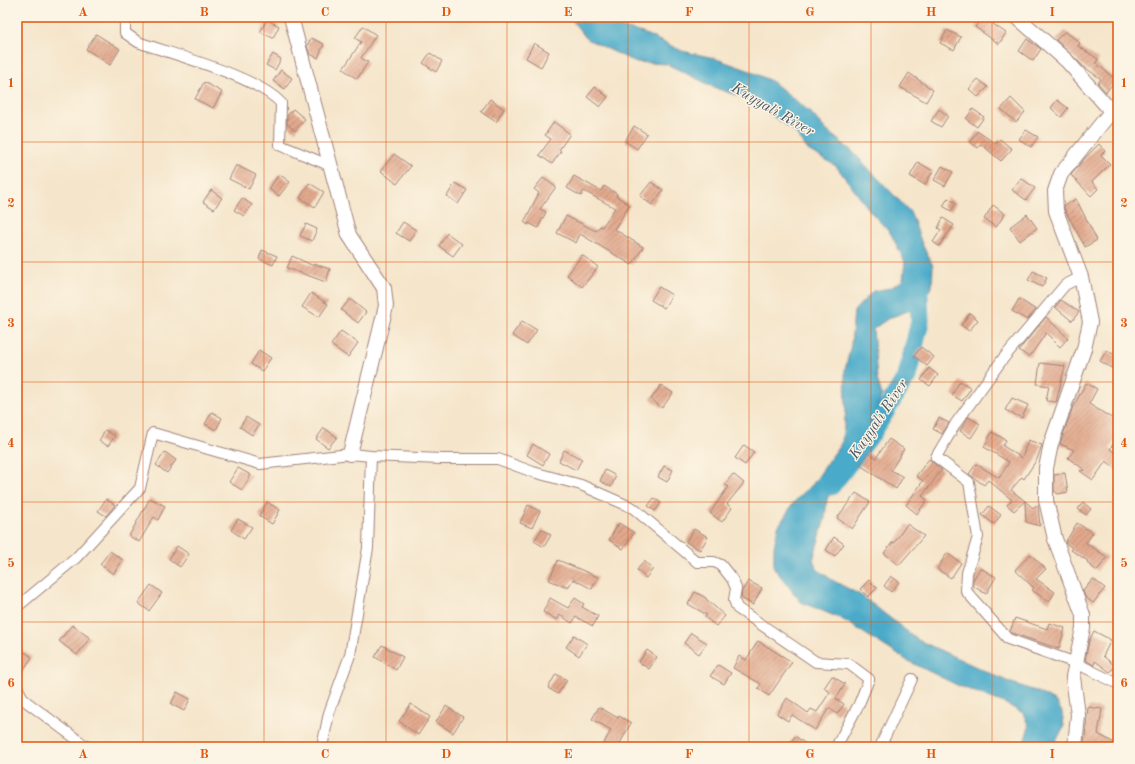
<svg xmlns="http://www.w3.org/2000/svg" width="1135" height="764" font-family="'Old Standard TT',serif">
	<defs>
		<pattern id="building-hatch" width="6" height="6" patternUnits="userSpaceOnUse"><rect width="6" height="6" fill="#e2a98d"/><path d="M-1 1l2-2M0 6l6-6M5 7l2-2" fill="none" stroke="#b98973"/></pattern>
	</defs>
	<rect width="100%" height="100%" fill="#fcf5e5"/>
	<filter id="ink" filterUnits="userSpaceOnUse"><feTurbulence type="fractalNoise" baseFrequency=".025" numOctaves="2"/><feDisplacementMap in="SourceGraphic" scale="8" xChannelSelector="R" yChannelSelector="G"/><feConvolveMatrix kernelMatrix="1 2 1 2 8 2 1 2 1" color-interpolation-filters="sRGB"/></filter>
	<filter id="wash" filterUnits="userSpaceOnUse"><feTurbulence type="fractalNoise" baseFrequency=".012" numOctaves="4" result="noise"/><feDisplacementMap in="SourceGraphic" scale="16" xChannelSelector="R" yChannelSelector="G"/><feGaussianBlur stdDeviation="0.9" result="paint"/><feColorMatrix in="noise" values="0 0 0 0 0 0 0 0 0 0 0 0 0 0 0 0 0 1.4 0 .05"/><feComposite in="paint" operator="in"/></filter>
	<g filter="url(#wash)">
		<rect width="100%" height="100%" fill="#f5e5ca"/>
		<path fill="#49aac9" stroke="#4a647a" d="M572,17H604L618,26L643,33L682,51L714,58L750,71L773,82L810,112L826,130L853,152L911,213L922,244L933,266L932,287L913,309L889,318L873,329L877,379L882,395L865,434L827,499L825,518L813,560L817,569L832,580L862,596L918,640L1009,682L1038,692L1056,702L1062,712L1064,726L1053,747H1010L1024,742L1029,727L1023,713L1004,703L957,685L908,661L842,619L801,602L774,568V547L778,527L794,502L813,484L842,442L846,410L845,370L851,345L854,311L873,291L890,288L903,280L905,262L891,234L871,212L836,166L808,150L793,130L748,99L718,89L667,64L635,62L587,39L574,23Z"/>
		<g fill="none" stroke-linecap="round" stroke-linejoin="round">
			<path stroke="#49aac9" stroke-width="19" d="M831,486L872,433L907,376L920,321L918,276"/>
		</g>
		<g id="blocks">
			<path fill="url(#building-hatch)" d="M982,17H990L995,21L993,24L1006,33L999,44L975,27Z
				M267,20L279,26L273,38L260,32Z
				M363,26L376,35L361,58L368,62L357,79L343,69L361,42L355,38Z
				M947,30L961,37L954,50L940,43Z
				M1065,31L1080,43L1078,46L1098,59L1096,63L1116,80L1106,92L1098,83L1101,79L1083,66L1056,40Z
				M96,34L120,49L110,65L86,49Z
				M311,38L324,44L318,58L310,54L307,46Z
				M1027,39L1041,49L1033,61L1019,51Z
				M534,43L549,52L541,67L526,58Z
				M430,53L442,61L436,72L423,63Z
				M273,54L281,59L275,70L266,65Z
				M281,70L292,78L285,89L273,81Z
				M909,73L933,90L926,102L900,87Z
				M978,79L988,87L978,97L969,89Z
				M204,82L222,92L213,108L195,99Z
				M595,87L608,97L600,107L587,97Z
				M1011,98L1025,112L1016,122L1001,109Z
				M490,99L504,109L496,122L481,112Z
				M1057,100L1068,108L1061,117L1051,108Z
				M293,109L305,119L295,131L287,124V116Z
				M939,109L948,116L941,127L931,121Z
				M973,109L984,117L977,127L966,119Z
				M554,122L570,134L559,150L561,151L552,164L539,155L551,139L545,135Z
				M634,126L647,134L637,149L625,141Z
				M1026,130L1038,137L1031,147L1019,139Z
				M977,131L996,144L1000,139L1012,149L1001,161L981,144L978,148L970,142Z
				M1099,144L1105,151L1101,155L1110,164L1092,182L1098,189L1091,196L1071,175L1085,158Z
				M394,154L411,166L397,184L381,171Z
				M918,162L933,171L925,185L910,176Z
				M236,165L256,175L249,189L229,179Z
				M942,166L953,172L945,186L934,180Z
				M279,174L290,182L279,196L269,189Z
				M574,176L601,191L604,186L617,194L616,196L630,205L614,229L643,247L632,265L580,234L576,243L557,233L566,216L596,231L600,226L602,227L615,208L584,191L581,196L567,188Z
				M543,178L556,187L540,209L546,212L538,228L529,223L528,225L524,222L539,193L534,189Z
				M1021,178L1035,188L1026,200L1012,190Z
				M651,182L663,190L652,205L640,196Z
				M309,183L324,192L315,207L300,198Z
				M455,183L467,190L458,204L447,196Z
				M211,190L222,198L214,209L203,202Z
				M242,198L252,205L244,216L234,210Z
				M948,198L956,203L951,211L943,206Z
				M1076,199L1097,240L1085,247L1064,208V206Z
				M993,205L1005,214L996,227L984,219Z
				M1027,214L1037,228L1020,241L1010,227Z
				M943,218L954,225L939,246L933,242L941,230L938,228Z
				M403,222L416,230L409,241L396,233Z
				M306,224L317,229L312,241L300,236Z
				M447,233L462,244L453,256L439,246Z
				M262,250L277,256L273,265L259,259Z
				M582,255L598,267L582,287L567,275Z
				M292,256L314,266V264L330,269L326,282L287,268Z
				M1033,271L1047,278L1042,287L1028,280Z
				M659,287L672,295L664,308L651,300Z
				M311,293L328,304L319,317L302,307Z
				M350,299L366,312L358,323L341,310Z
				M1019,299L1036,310L1027,320L1012,311Z
				M1061,300L1079,312L1072,321L1055,307Z
				M970,313L978,320L969,331L961,325Z
				M1046,317L1068,338L1060,347L1046,333L1030,356H1027L1019,350Z
				M522,321L537,330L527,345L512,335Z
				M341,331L358,343L348,357L331,345Z
				M921,347L934,357L927,366L914,356Z
				M259,350L271,358L262,371L251,364Z
				M1107,350L1118,357V372L1100,361Z
				M1040,363L1065,366L1056,402L1046,401L1049,386L1037,384Z
				M929,368L938,375L930,386L921,380Z
				M960,381L971,388L962,401L952,395Z
				M1086,383L1097,389L1089,404L1118,422V436L1110,449L1118,455V470L1106,461L1093,480L1080,471L1085,470L1068,458L1074,450L1060,444L1073,407Z
				M661,385L673,393L662,408L651,399Z
				M1012,398L1028,405L1022,418L1005,410Z
				M212,412L222,418L216,430L205,424Z
				M246,417L259,425L252,435L240,427Z
				M968,417L980,424L971,438L960,431Z
				M939,418L949,423L942,434L933,429Z
				M324,428L337,437L328,448L316,439Z
				M105,430L115,436L108,446L99,441Z
				M992,432L1006,440L1003,446L1022,458L1028,440L1042,445L1037,459L1024,479L1022,477L1011,490L1025,501L1014,511L1007,505L1012,500L988,480L984,485L969,474L976,464L999,478L1009,462L984,447Z
				M889,439L904,449L891,470L903,477L896,489L860,465L868,453L876,458Z
				M533,444L549,454L543,465L527,455Z
				M744,445L754,452L745,465L735,458Z
				M564,450L582,459L576,470L559,461Z
				M165,452L176,460L167,473L156,465Z
				M929,459L942,470L922,496L927,500L917,514L906,505L923,481L916,476Z
				M664,466L673,470L667,482L658,477Z
				M238,468L251,475L242,490L229,482Z
				M605,470L616,476L611,487L600,481Z
				M1065,473L1068,492L1058,494L1054,491V475Z
				M733,474L744,483L727,504L732,508L722,522L710,513L728,487L725,484Z
				M856,493L870,502L852,529L837,518Z
				M150,498L165,506L158,520L154,517L139,542L129,536Z
				M654,498L661,503L655,511L648,506Z
				M106,499L115,505L106,516L98,511Z
				M1025,501L1033,508L1038,505L1040,526L1026,522Z
				M267,502L280,510L272,524L259,516Z
				M1083,502L1091,509L1086,515L1078,509Z
				M528,505L540,511L532,528L520,523Z
				M989,506L1001,515L994,524L982,515Z
				M238,519L252,527L244,539L231,530Z
				M619,523L634,533L623,549L609,540Z
				M1077,523L1093,533L1086,543L1107,557L1097,571L1087,563L1088,561L1071,550L1073,548L1065,543Z
				M907,524L924,536L899,565L884,553L893,542L894,543Z
				M542,529L551,535L544,547L534,541Z
				M694,529L708,537L700,550L686,542Z
				M834,537L844,544L835,556L826,550Z
				M177,546L189,554L180,567L169,559Z
				M110,551L123,560L113,574L100,564Z
				M947,553L961,563L951,578L937,569Z
				M1030,554L1046,569L1036,579L1055,592L1049,602L1032,590L1034,588L1015,570Z
				M558,560L598,577L592,589L573,579L568,588L549,580Z
				M644,561L653,569L646,578L637,570Z
				M980,568L996,577L986,594L973,586V580Z
				M891,576L899,582L891,592L884,586Z
				M1093,579L1105,588L1093,603L1085,597L1083,591Z
				M869,580L877,588L868,597L860,589Z
				M748,581L762,588L753,605L741,598L742,591Z
				M151,585L162,593L149,611L138,603Z
				M695,592L706,598V599L725,616L716,626L705,617L707,615L688,604Z
				M550,598L568,608L575,598L584,604L582,607L598,616L593,626L576,617L572,623L560,615L557,620L543,612Z
				M1015,618L1047,629L1049,623L1065,628L1059,649L1012,633L1010,632Z
				M72,625L90,638L77,655L59,641Z
				M1094,631L1111,640L1103,656L1115,666L1110,672L1095,661L1094,665L1085,660L1089,641Z
				M691,633L707,643L699,654L684,643Z
				M574,635L587,644L579,656L566,647Z
				M758,641L792,662L769,696L758,688L761,684L733,668L739,656L746,660Z
				M382,645L403,657L396,670L375,657Z
				M17,647L32,657L17,680Z
				M647,650L657,657L649,669L639,662Z
				M718,665L731,673L724,684L710,676Z
				M556,674L567,680L558,694L548,688Z
				M832,676L845,684L836,699L844,704L837,714L829,708L815,730L792,715L788,721L777,714L787,698L808,713L811,709L817,712L830,692L824,688Z
				M177,692L190,699L184,711L171,704Z
				M411,704L430,717L418,735L399,721Z
				M446,706L463,717L453,733L436,722Z
				M599,707L618,718L619,716L631,723L618,747H602L611,730L592,719Z
				M1088,707L1102,709L1098,734L1118,745V747H1084Z
				M795,736L810,747H787Z"/>
		</g>
	</g>
	<g filter="url(#ink)">
		<use href="#blocks" fill-opacity="0" stroke="#a0827a" stroke-width="1"/>
		<g fill="none" stroke-linecap="round" stroke-linejoin="round">
			<g stroke="#a0827a" stroke-width="12">
				<path id="street" d="M125,17V33L138,42C174,55 256,76 281,103L280,145L331,166
					M1081,277L1065,285L1002,360L956,423L936,457L969,482L978,537L967,573L966,591L1008,639L1076,663L1118,684
					M371,456L441,459H498L533,472L581,485L633,508L697,562H714L721,565L732,579L736,588L734,600L737,608L816,662L849,664L869,679L859,704L836,747
					M17,607L76,558L140,488L153,433L260,464L350,454L371,456L368,548L350,655L329,713L322,747
					M17,687L24,700L87,747
					M880,747L912,679"/>
			</g>
			<g stroke="#a0827a" stroke-width="16">
				<path id="secondary" d="M291,17L349,235L384,288L386,306L350,454
					M1017,17L1067,61L1111,111
					M1075,747L1078,715L1073,677L1083,628V615L1055,539L1046,500V468L1051,444L1084,349L1090,322L1081,277L1056,211L1055,191L1061,174L1118,103"/>
			</g>
			<use href="#street" stroke="#fff" stroke-width="10"/>
			<use href="#secondary" stroke="#fff" stroke-width="14"/>
		</g>
	</g>
	<path fill="none" stroke="#e0560e" stroke-width="1" stroke-opacity="0.55" d="M143,17V747M264,17V747M386,17V747M507,17V747M628,17V747M749,17V747M871,17V747M992,17V747M17,142H1118M17,262H1118M17,382H1118M17,502H1118M17,622H1118"/>
	<g text-anchor="middle" stroke-width="3" stroke-linejoin="round" paint-order="stroke">
		<g font-size="15" font-style="italic" fill="#4a576a" stroke="#fcf5e5">
			<text transform="translate(773 109) rotate(30)" y="5">Kuyyali River</text>
			<text transform="translate(878 419) rotate(-56)" y="5">Kuyyali River</text>
		</g>
	</g>
	<rect width="1135" height="764" fill="none" stroke="#fcf5e5" stroke-width="44"/>
	<rect x="22" y="22" width="1091" height="720" fill="none" stroke="#e0560e" stroke-width="1.5"/>
	<g font-size="13" text-anchor="middle" font-weight="bold" fill="#e0560e">
		<text x="83" y="16">A</text>
		<text x="204" y="16">B</text>
		<text x="325" y="16">C</text>
		<text x="446" y="16">D</text>
		<text x="568" y="16">E</text>
		<text x="689" y="16">F</text>
		<text x="810" y="16">G</text>
		<text x="931" y="16">H</text>
		<text x="1052" y="16">I</text>
		<text x="11" y="87">1</text>
		<text x="1124" y="87">1</text>
		<text x="11" y="207">2</text>
		<text x="1124" y="207">2</text>
		<text x="11" y="327">3</text>
		<text x="1124" y="327">3</text>
		<text x="11" y="447">4</text>
		<text x="1124" y="447">4</text>
		<text x="11" y="567">5</text>
		<text x="1124" y="567">5</text>
		<text x="11" y="687">6</text>
		<text x="1124" y="687">6</text>
		<text x="83" y="758">A</text>
		<text x="204" y="758">B</text>
		<text x="325" y="758">C</text>
		<text x="446" y="758">D</text>
		<text x="568" y="758">E</text>
		<text x="689" y="758">F</text>
		<text x="810" y="758">G</text>
		<text x="931" y="758">H</text>
		<text x="1052" y="758">I</text>
	</g>
</svg>
